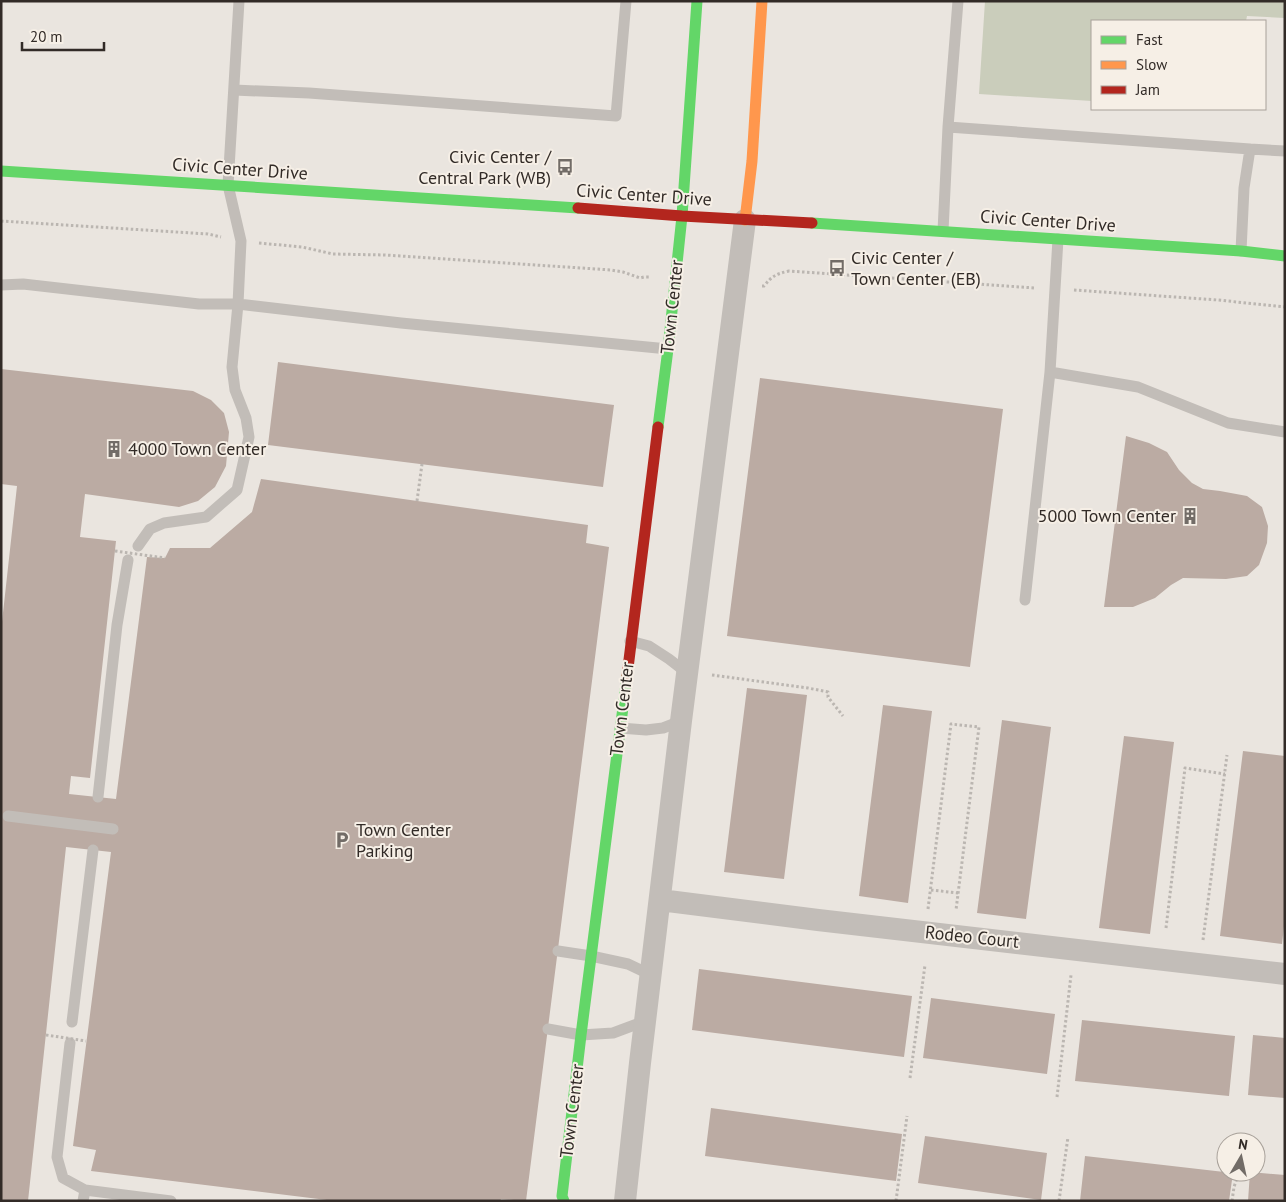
<svg xmlns="http://www.w3.org/2000/svg" width="1286" height="1202" font-family="'PT Sans',sans-serif">
	<rect width="100%" height="100%" fill="#eae5df"/>
	<path fill="#cacdbb" d="M985,1H1285V18L1247,16L1246,21H1092V101L979,94Z"/>
	<path fill="#bbaba3" d="M278,362L614,405L603,487L268,445Z
		M1,369L193,391L211,400L224,413L229,432L226,466L215,487L198,501L179,507L85,494L80,537L116,541L90,778L71,776L69,794L116,799L147,557L165,558L170,548H210L252,512L261,479L588,525L586,543L609,547L526,1201L501,1199L500,1201H335L91,1171L96,1150L73,1146L111,852L66,847L28,1201H1V631L17,486L1,484Z
		M760,378L1003,409L970,667L727,636Z
		M1126,436L1149,443L1167,452L1179,470L1192,483L1203,489L1220,491L1247,496L1262,507L1268,526L1267,543L1259,565L1247,576L1226,579L1183,578L1171,585L1155,598L1133,607H1104Z
		M747,688L807,695L784,879L724,872Z
		M883,705L932,711L908,903L859,896Z
		M1002,720L1051,727L1026,919L977,913Z
		M1124,736L1174,742L1150,934L1099,928Z
		M1243,751L1285,756V917L1282,944L1220,936Z
		M699,969L912,996L904,1057L692,1030Z
		M931,998L1055,1014L1047,1074L923,1058Z
		M1082,1020L1235,1036L1229,1096L1075,1081Z
		M1253,1035L1285,1038V1098L1248,1095Z
		M711,1108L902,1134L896,1181L705,1156Z
		M925,1136L1047,1153L1041,1200L918,1183Z
		M1085,1156L1233,1173L1229,1201H1080Z
		M1250,1172L1285,1175V1201H1248Z"/>
	<g fill="none" stroke-linecap="round" stroke-linejoin="round">
		<path stroke="#bbb6b1" stroke-width="3" stroke-dasharray="2.5 2.5" stroke-linecap="butt" d="M1,221L208,234L221,237
			M259,243L302,247L333,254L385,255L611,270L623,272L640,278L644,277H649
			M762,286H764C772,276 776,274 789,271L1035,288
			M1074,290L1218,300L1285,307
			M417,501L422,464
			M712,675L808,688L828,692V697L843,716
			M931,890L958,893
			M928,909L951,724L979,727L956,910
			M1166,928L1185,768L1225,774
			M1203,940L1227,755
			M910,1078L925,965
			M1057,1097L1071,975
			M1242,1142L1243,1134
			M896,1201L907,1116
			M1059,1201L1068,1137
			M1232,1201L1234,1187L1239,1172"/>
		<path stroke="#c2bdb8" stroke-width="11" d="M234,90L309,93L616,116L626,1
			M948,127L958,1
			M1250,149L1285,151
			M943,231L948,127L1250,149L1244,188L1241,251
			M1,285L23,284L199,304H238L401,323L668,349
			M1050,372L1138,387L1228,423L1285,432
			M138,546L150,529L164,523L206,517L237,490L249,437L246,418L235,390L232,367L238,304L241,241L228,185L239,1
			M1025,600L1050,372L1058,239
			M630,641L649,646L669,659L687,673
			M620,728L646,730L663,728L681,721
			M98,797L117,625L128,560
			M8,816L113,829
			M558,951L591,956L628,964L651,975
			M72,1022L93,850
			M548,1029L581,1035L613,1033L645,1021
			M70,1043L57,1157L63,1178L85,1190
			M83,1201L85,1190L171,1201"/>
		<path stroke="#c2bdb8" stroke-width="22" d="M660,900L818,920L1285,974
			M625,1201L640,1063L681,721L745,220"/>
		<path stroke="#63d668" stroke-width="11" d="M1,171L578,208
			M812,223L1241,251L1285,256
			M658,427L668,349L682,216L697,1
			M564,1201L562,1196L581,1035L627,676"/>
		<path stroke="#ff974d" stroke-width="11" d="M745,220L752,161L762,1"/>
		<path stroke="#b3261e" stroke-width="11" d="M578,208L682,216L812,223
			M627,676L658,427"/>
		<path stroke="#bbb6b1" stroke-width="3" stroke-dasharray="2.5 2.5" stroke-linecap="butt" d="M115,551L165,558
			M46,1035L86,1041"/>
	</g>
	<defs>
		<g id="bus-bare" transform="scale(1.35)"><path d="M-5-6H5V4H4V6H2V4H-2V6H-4V4H-5ZM-3.5-4V0h7V-4ZM-3.5 1.2v1.5H-2V1.2ZM2 1.2v1.5H3.5V1.2Z" fill="#726c67" stroke="#f6efe6" stroke-width="2.5" paint-order="stroke"/></g>
		<g id="building-bare" transform="scale(1.35)"><path d="M-4-6H4V6H1V3H-1V6H-4ZM-2.5-4.3h1.7v1.8h-1.7ZM.8-4.3h1.7v1.8H.8ZM-2.5-1h1.7V.8h-1.7ZM.8-1h1.7V.8H.8Z" fill="#726c67" stroke="#f6efe6" stroke-width="2.5" paint-order="stroke"/></g>
		<g id="parking-bare" transform="scale(1.35)"><path d="M-3.5-5.5H1a3.5 3.5 0 0 1 0 7H-1V5.5H-3.5ZM-1-3.4V-.6H.8a1.4 1.4 0 0 0 0-2.8Z" fill="#726c67" stroke="#f6efe6" stroke-width="2.5" paint-order="stroke"/></g>
	</defs>
	<g fill-rule="evenodd">
		<use href="#bus-bare" x="565" y="167"/>
		<use href="#bus-bare" x="837" y="268"/>
		<use href="#building-bare" x="114" y="449"/>
		<use href="#building-bare" x="1190" y="516"/>
		<use href="#parking-bare" x="342" y="840"/>
	</g>
	<g text-anchor="middle" stroke-width="4" stroke-linejoin="round" paint-order="stroke">
		<g font-size="18" fill="#322b27" stroke="#f6efe6" text-anchor="start">
			<text x="551" y="163" text-anchor="end">Civic Center /<tspan x="551" dy="21">Central Park (WB)</tspan></text>
			<text x="851" y="264">Civic Center /<tspan x="851" dy="21">Town Center (EB)</tspan></text>
			<text x="128" y="455">4000 Town Center</text>
			<text x="1176" y="522" text-anchor="end">5000 Town Center</text>
			<text x="356" y="836">Town Center<tspan x="356" dy="21">Parking</tspan></text>
		</g>
		<g font-size="18" fill="#322b27" stroke="#f6efe6">
			<text transform="translate(240 169) rotate(4)" y="6">Civic Center Drive</text>
			<text transform="translate(644 195) rotate(4)" y="6">Civic Center Drive</text>
			<text transform="translate(1048 221) rotate(4)" y="6">Civic Center Drive</text>
			<text transform="translate(672 307) rotate(-84)" y="6">Town Center</text>
			<text transform="translate(622 709) rotate(-83)" y="6">Town Center</text>
			<text transform="translate(972 937) rotate(6)" y="6">Rodeo Court</text>
			<text transform="translate(572 1111) rotate(-83)" y="6">Town Center</text>
		</g>
	</g>
	<rect width="1286" height="1202" fill="none" stroke="#322b27" stroke-width="5"/>
	<rect x="1091" y="20" width="175" height="90" fill="#f6efe6" stroke="#a8a19a"/>
	<rect x="1101" y="36" width="25" height="8" fill="#63d668" stroke="#a8a19a"/>
	<text x="1136" y="45" font-size="15" fill="#322b27">Fast</text>
	<rect x="1101" y="61" width="25" height="8" fill="#ff974d" stroke="#a8a19a"/>
	<text x="1136" y="70" font-size="15" fill="#322b27">Slow</text>
	<rect x="1101" y="86" width="25" height="8" fill="#b3261e" stroke="#a8a19a"/>
	<text x="1136" y="95" font-size="15" fill="#322b27">Jam</text>
	<g transform="translate(1241 1157) rotate(9)"><circle r="24" fill="#f6efe6" stroke="#a8a19a"/>
	<path d="M0-4L9 19L0 12L-9 19Z" fill="#726c67"/>
	<text y="-8" font-size="14" font-weight="bold" text-anchor="middle" fill="#322b27">N</text>
	</g>
	<path d="M22 42v8h82v-8" fill="none" stroke="#322b27" stroke-width="2.5"/>
	<text x="30" y="42" font-size="15" fill="#322b27" stroke="#f6efe6" stroke-width="4" paint-order="stroke">20 m</text>
</svg>
